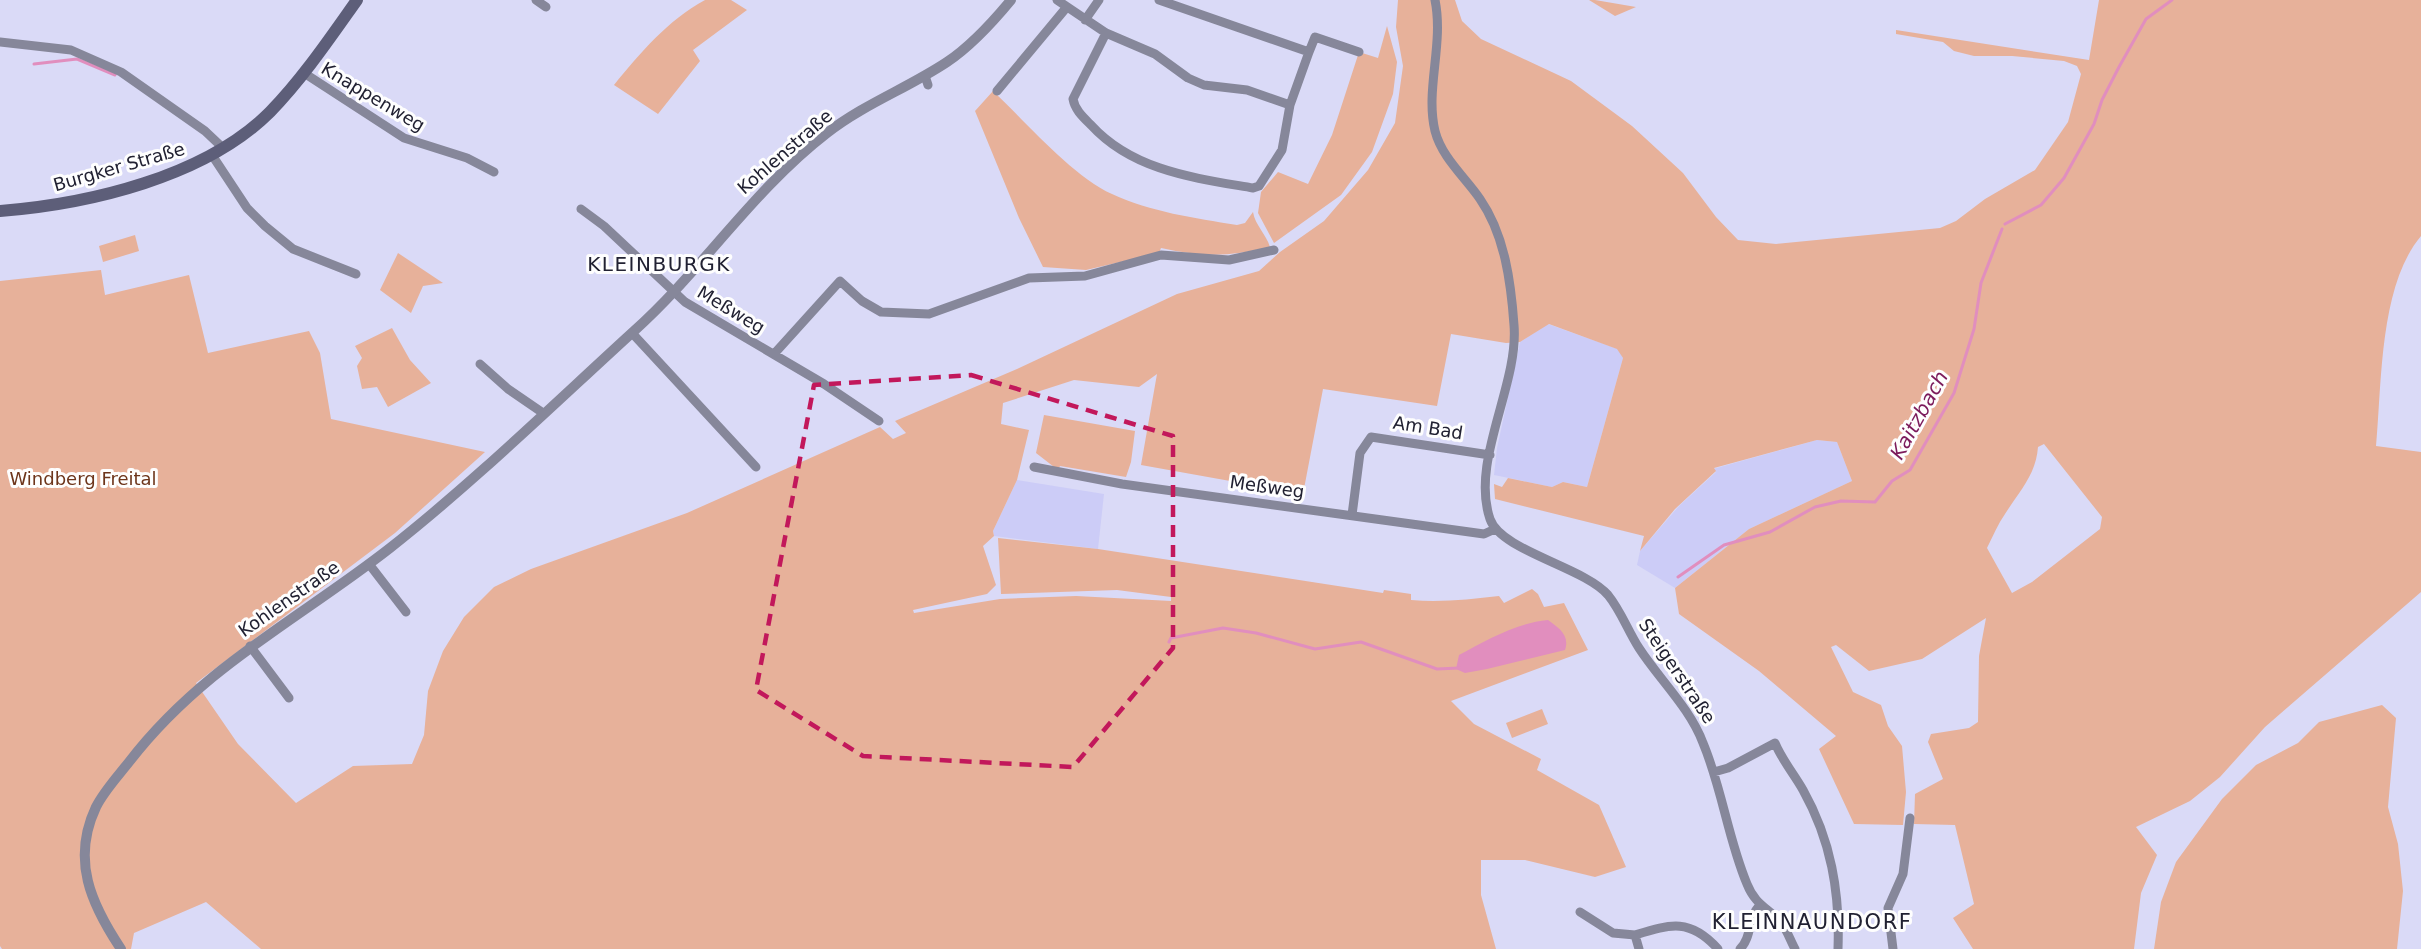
<svg xmlns="http://www.w3.org/2000/svg" width="2421" height="949" font-family="'DejaVu Sans',sans-serif">
	<rect width="100%" height="100%" fill="#dadaf7"/>
	<path fill="#ccccf7" d="M1548,324L1618,349L1623,358L1587,487L1563,482L1552,487L1494,475L1497,448L1520,342Z
		M1817,440L1837,442L1852,481L1749,529L1675,588L1637,565L1640,551L1679,506L1716,472L1713,469Z
		M1017,480L1104,494L1098,549L994,536L993,531Z"/>
	<path fill="#e7b19a" fill-rule="evenodd" d="M705,0H731L747,10L693,50L700,61L658,114L614,85C641,52 667,21 705,0Z
		M1398,0H1455L1462,21L1481,39L1571,81L1632,126L1683,173L1716,217L1738,240L1776,244L1940,228L1956,221L1985,199L2035,170L2068,122L2081,74L2077,66L2064,61L2012,56H1974L1954,51L1943,42L1896,34V30L2089,60L2099,0H2421V236C2379,286 2382,383 2376,446L2421,452V592L2265,727L2220,777L2190,801L2136,827L2157,855L2141,893L2134,949H1973L1953,918L1974,904L1955,825L1914,824L1915,794L1943,779L1928,742L1931,734L1969,728L1978,722L1979,656L1986,618L1922,659L1869,671L1836,645L1831,647L1853,692L1881,705L1888,726L1902,746L1906,792L1903,825L1854,824L1819,749L1836,736L1759,671L1679,614L1675,588L1749,529L1852,481L1837,442L1817,440L1714,468L1716,471L1675,509L1640,551L1644,536L1495,499L1494,484L1502,487L1508,478L1552,487L1563,482L1587,487L1623,358L1617,349L1549,324L1520,342L1506,343L1451,334L1437,406L1323,389L1303,494L1141,465L1157,374L1139,387L1074,380L1003,403L1001,424L1029,430L1017,480L993,531L994,536L983,546L996,585L987,594L913,610L914,613L1000,599L1076,596L1171,601V597L1117,590L1001,594L998,538L1098,549L1383,593L1384,590L1411,594V600C1441,603 1470,599 1499,596L1504,603L1532,589L1538,594L1544,607L1564,603L1588,650L1451,701L1474,724L1541,759L1537,770L1599,805L1626,867L1595,877L1525,860H1481V895L1496,949H261L206,902L134,933L131,949H2L0,946V281L101,270L105,295L189,275L208,353L309,331L320,353L331,419L485,452L395,533L196,683L238,744L296,803L353,766L412,764L424,735L428,691L443,651L464,617L494,587L531,569L687,513L880,427L893,439L906,433L895,421L1017,369L1177,294L1259,271L1280,252L1324,221L1368,170L1395,123L1403,66L1396,27ZM2044,444L2102,517L2100,529L2032,582L2012,593L1987,548C1993,536 1998,524 2005,514C2019,492 2036,475 2038,447Z
		M1589,0H1595L1636,7L1615,16Z
		M1387,26L1397,62L1393,94L1372,152L1341,195L1274,243L1258,213L1261,192L1278,172L1308,184L1332,135L1359,52L1378,58Z
		M993,91C1026,122 1072,176 1112,194C1151,212 1194,218 1237,225L1245,223L1253,212C1255,225 1266,234 1270,247C1228,257 1203,257 1161,248L1159,253L1086,270L1043,267L1019,218L975,111Z
		M135,235L139,251L103,262L99,246Z
		M398,253L443,283L423,286L411,313L380,290Z
		M392,328L410,360L431,383L388,407L377,387L362,389L357,366L362,358L355,346Z
		M1044,415L1135,431L1131,462L1126,477L1060,466L1058,470L1036,453Z
		M2382,705L2396,718L2388,807L2398,844L2403,891L2397,949H2154L2161,902L2176,862L2222,799L2256,765L2298,743L2319,722Z
		M1542,709L1548,724L1512,738L1506,723Z"/>
	<path fill="#e18ebe" d="M1548,620C1559,628 1570,635 1565,650L1487,669L1465,673L1456,669L1459,655C1487,640 1516,623 1548,620Z"/>
	<g fill="none" stroke-linecap="round" stroke-linejoin="round">
		<path stroke="#e18ebe" stroke-width="3" d="M34,64L77,59L115,75
			M2005,224L2041,205L2064,178L2094,124L2102,100L2119,67L2146,19L2172,0
			M1678,577L1724,545L1770,532L1815,507L1841,501L1875,502L1892,481L1910,470L1954,393L1974,329L1981,283L2002,229
			M1169,642L1171,638L1223,628L1256,633L1315,649L1361,642L1437,669L1459,668"/>
		<path stroke="#86879a" stroke-width="9" d="M536,0L546,7
			M1057,0L1106,33L1155,54L1188,78L1204,85L1247,90L1290,105
			M1159,0L1309,52L1315,37L1359,52
			M1435,0C1444,44 1425,90 1435,131C1442,158 1465,177 1480,199C1505,235 1511,283 1514,325C1519,385 1470,461 1490,519C1501,551 1584,567 1608,595C1621,611 1628,631 1639,648C1659,679 1690,708 1703,743C1722,788 1728,839 1747,884C1755,904 1766,907 1779,920C1786,927 1790,940 1795,949
			M1085,20L1099,0
			M1106,33L1073,99C1075,110 1083,117 1091,125C1133,171 1195,178 1253,188L1259,186L1282,150L1290,105L1309,52
			M0,42L71,50L121,72L205,131L223,148
			M304,73L404,138L467,158L494,172
			M925,76L928,85
			M997,91L1066,8
			M212,155L247,208L265,226L293,249L356,274
			M581,209L604,226L685,302L824,384L879,421
			M632,333L756,467
			M774,354L840,281L862,301L881,312L929,314L1029,278L1085,276L1161,255L1229,260L1274,250
			M480,364L508,389L543,413
			M1034,467L1122,484L1484,534L1495,529
			M1352,515L1360,453L1371,437L1490,455
			M369,564L406,612
			M250,646L289,698
			M1714,772L1728,768L1775,743C1782,760 1794,774 1803,790C1831,840 1840,892 1838,949
			M1580,912L1613,933L1635,935
			M1639,949L1635,935C1671,924 1690,918 1718,949
			M1740,949C1752,937 1748,918 1759,906
			M1893,949L1888,908L1903,874L1910,818"/>
		<path stroke="#86879a" stroke-width="10" d="M121,949C91,904 71,860 96,807C104,791 118,776 129,762C202,667 298,620 390,548C475,481 554,404 634,331C703,269 753,190 827,133C864,104 908,88 947,62C971,46 992,23 1011,0"/>
		<path stroke="#5d5e79" stroke-width="12" d="M0,211C89,204 205,177 270,112C303,78 330,38 357,0"/>
	</g>
	<path fill="none" stroke="#c2185b" stroke-width="4.5" stroke-dasharray="12 8" stroke-linejoin="round" d="M971,375L1173,436V648L1073,767L863,756L756,690L814,385Z"/>
	<g text-anchor="middle" stroke-width="6" stroke-linejoin="round" paint-order="stroke">
		<g font-size="18" fill="#212132" stroke="#fefefe">
			<text transform="translate(373 97) rotate(31)" y="6">Knappenweg</text>
			<text transform="translate(785 152) rotate(-41)" y="6">Kohlenstraße</text>
			<text transform="translate(119 167) rotate(-16)" y="6">Burgker Straße</text>
			<text transform="translate(731 310) rotate(31)" y="6">Meßweg</text>
			<text transform="translate(1428 428) rotate(9)" y="6">Am Bad</text>
			<text transform="translate(1267 487) rotate(8)" y="6">Meßweg</text>
			<text transform="translate(289 599) rotate(-35)" y="6">Kohlenstraße</text>
			<text transform="translate(1677 671) rotate(56)" y="6">Steigerstraße</text>
		</g>
		<g font-size="18" fill="#6d351b" stroke="#fefefe">
			<text x="83" y="485">Windberg Freital</text>
		</g>
		<g font-size="20" letter-spacing="1.5" fill="#212132" stroke="#fefefe">
			<text x="659" y="271">KLEINBURGK</text>
		</g>
		<g font-size="20" font-style="italic" fill="#7c1b5c" stroke="#fefefe">
			<text transform="translate(1919 415) rotate(-61)" y="7">Kaitzbach</text>
		</g>
		<g font-size="21" letter-spacing="1.5" fill="#212132" stroke="#fefefe">
			<text x="1812" y="929">KLEINNAUNDORF</text>
		</g>
	</g>
</svg>
